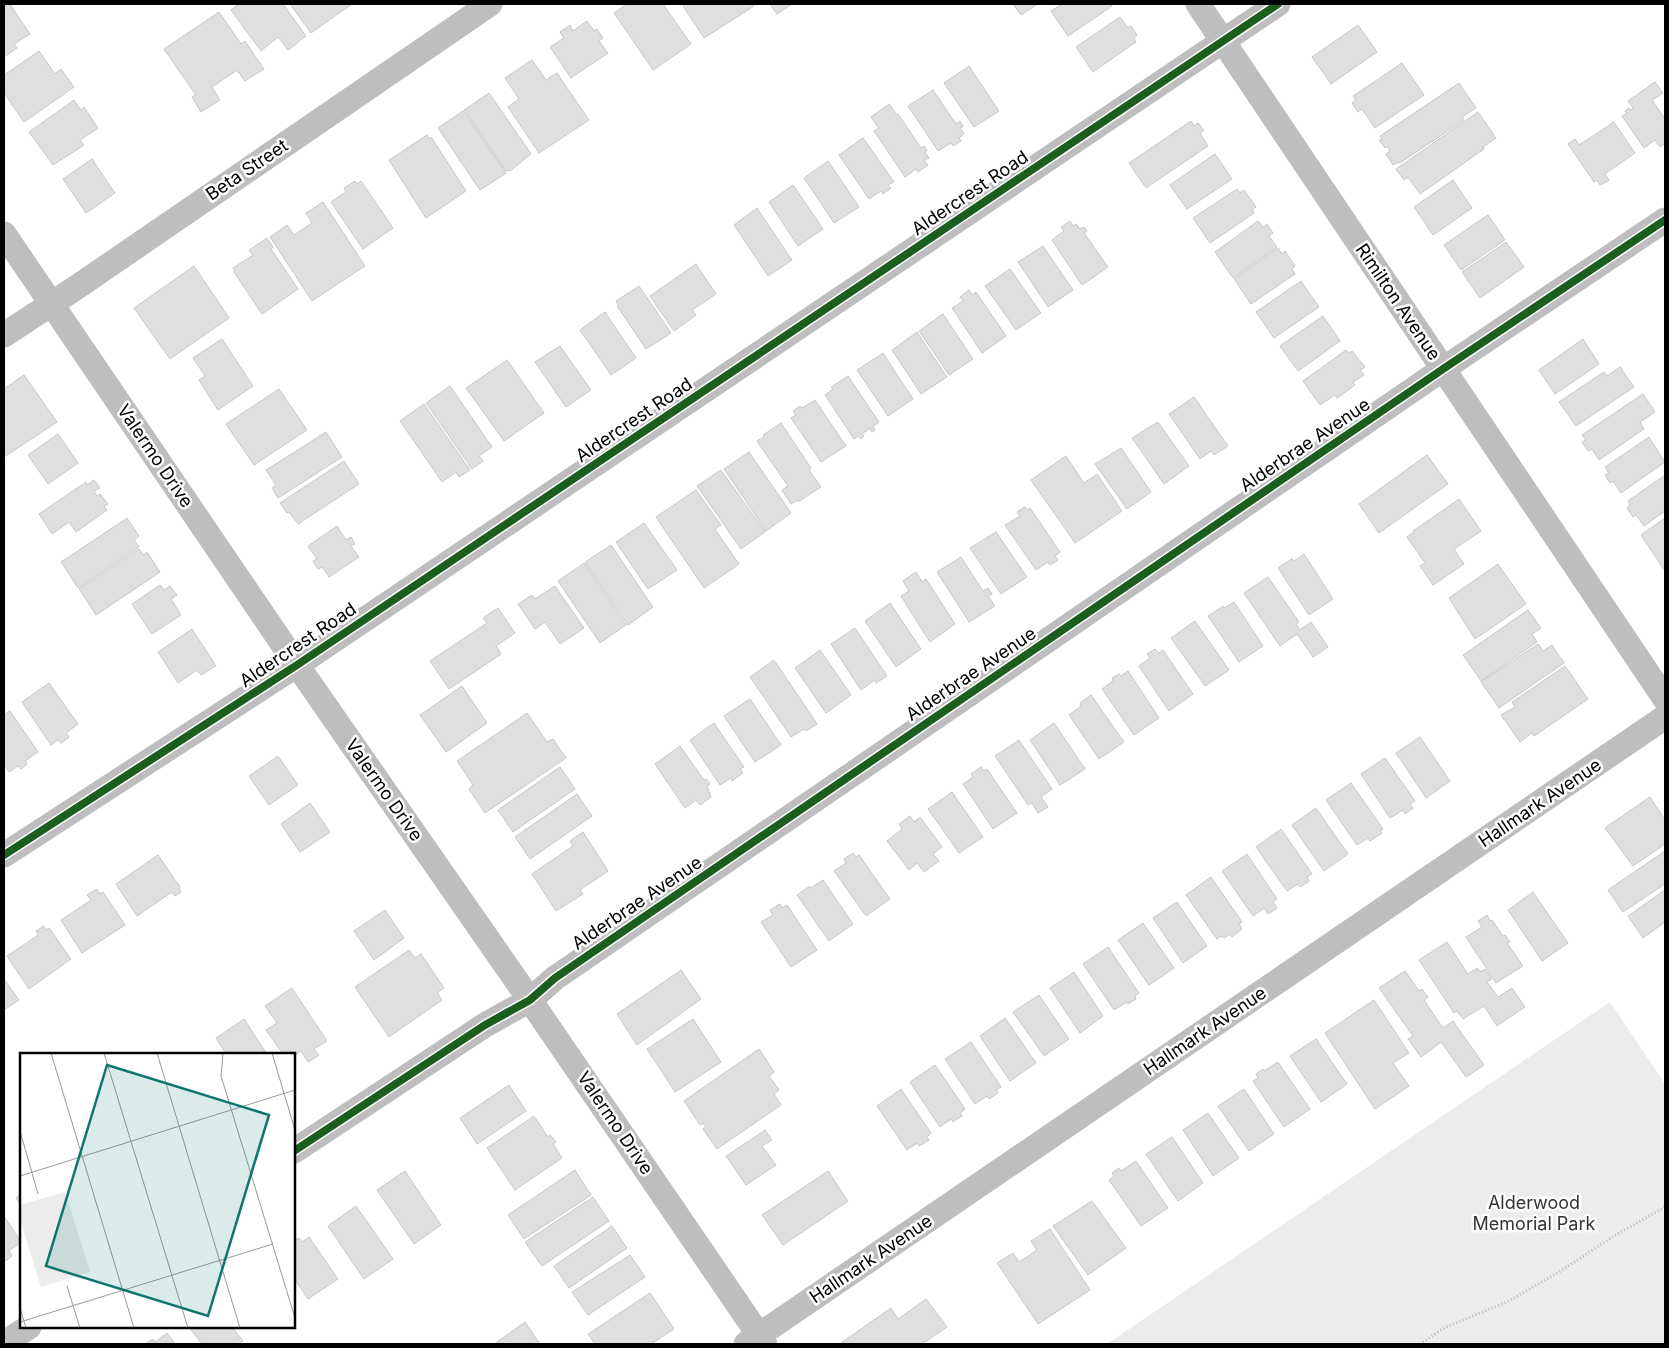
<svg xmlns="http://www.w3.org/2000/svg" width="1669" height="1348" font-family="Inter,sans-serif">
	<rect width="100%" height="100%" fill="#fff"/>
	<path fill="#ececec" d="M1610,1002L1665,1084V1344H1107Z"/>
	<path fill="#dfdfdf" stroke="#c7c7c7" d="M9,4H10L30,34L14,44L17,48L4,57V7Z
		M239,4H283L306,36L288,50L278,37L261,51L231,10Z
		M290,4H352L311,33Z
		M627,4H663L691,44L653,70L614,13Z
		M682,4H753L754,6L704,38Z
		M770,4H792L777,14Z
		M1013,4H1038L1021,15Z
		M1062,4H1111L1112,6L1068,36L1051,11Z
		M219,12L241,44L245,41L264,69L245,81L237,70L212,87L220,100L201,112L192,97L196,95L164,49Z
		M1120,17L1128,28L1131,26L1137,35L1134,38L1136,42L1093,72L1076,47Z
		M587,21L594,31L597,29L603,38L599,41L608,53L571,78L550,47L564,38L560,32L570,25L573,31Z
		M1358,25L1377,52L1331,84L1312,57Z
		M39,51L55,74L61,69L74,87L24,122L4,93V75Z
		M532,60L546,80L557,73L589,120L539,153L508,107L519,99L505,78Z
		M1402,63L1424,95L1375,128L1362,109L1358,112L1352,103L1356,100L1353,96Z
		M969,66L999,111L974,127L944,83Z
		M1655,82L1663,93L1652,100L1665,119V132L1664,133L1665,143L1660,147L1655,140L1644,148L1622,116L1627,113L1625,111L1629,108L1631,110L1633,108L1628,101Z
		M1459,83L1476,108L1462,117L1464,120L1400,163L1399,162L1393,165L1386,154L1390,151L1387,146L1385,148L1379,140L1382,139L1380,136Z
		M933,90L956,124L960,121L963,126L960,128L964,134L959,138L961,141L953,146L951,143L938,151L908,106Z
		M489,93L531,154L510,171L508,170L506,171L464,110Z
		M74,100L81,110L84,107L98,128L80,140L84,145L53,165L29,132Z
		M889,104L897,115L898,114L921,148L924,146L927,151L925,152L929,158L924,160L928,165L918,172L916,169L905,177L874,131L879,128L871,117Z
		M463,111L506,173L480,190L438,128Z
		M1478,112L1496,138L1483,147L1484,149L1420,194L1408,177L1404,180L1396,169Z
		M1191,121L1194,126L1198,123L1204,130L1200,133L1208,146L1146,188L1129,163Z
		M1614,122L1635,153L1605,174L1609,180L1600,185L1597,180L1594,182L1568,144L1575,139L1579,145Z
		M427,135L429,139L431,137L466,191L426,218L389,160Z
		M863,138L894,182L888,185L891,188L883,194L881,191L869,199L839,155Z
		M1215,154L1232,179L1187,209L1170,185Z
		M92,159L115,193L86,213L63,179Z
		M828,161L859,207L834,223L804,178Z
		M1453,180L1472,208L1433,235L1414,207Z
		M355,181L357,184L361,181L393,228L363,249L331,202L346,192L344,188Z
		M793,185L823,229L798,246L769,202Z
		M1237,189L1240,193L1244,190L1256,207L1252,210L1254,213L1210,243L1193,218Z
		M323,202L365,266L312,301L270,237L287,225L294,235L312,223L306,213Z
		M757,208L792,260L768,276L734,225Z
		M1488,215L1505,240L1461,270L1444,245Z
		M1070,221L1073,226L1076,224L1080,229L1084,227L1087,231L1084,233L1108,267L1082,285L1052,240L1064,231L1061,227Z
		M1258,221L1263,227L1267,224L1273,233L1269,236L1277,247L1233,278L1215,252Z
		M267,238L273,247L271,249L298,289L262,314L234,272L235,271L233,268L253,255L249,250Z
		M1506,242L1524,267L1480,298L1462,272Z
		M1043,246L1073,290L1048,307L1018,262Z
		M1278,248L1282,254L1285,251L1295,266L1292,269L1295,274L1251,304L1234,279Z
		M696,264L716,294L692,310L696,315L674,331L650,296Z
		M194,266L229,318L170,359L134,308Z
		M1010,269L1041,313L1016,330L985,286Z
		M1301,281L1319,307L1274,338L1256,312Z
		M639,286L671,333L646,349L617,306L618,305L616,301Z
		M969,290L972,295L976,292L1006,336L982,353L952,308L963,301L960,297Z
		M605,312L636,358L611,375L580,330Z
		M943,314L973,359L949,375L919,331Z
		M1323,316L1340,341L1298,371L1280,346Z
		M917,332L947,377L921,394L892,350Z
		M222,339L253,386L218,410L199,380L205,376L193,358Z
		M1583,339L1599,364L1555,394L1539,370Z
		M560,346L591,390L566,407L535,362Z
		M1346,350L1349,353L1352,351L1365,367L1360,370L1364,375L1353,382L1355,385L1337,398L1335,395L1320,405L1303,381Z
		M883,353L913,399L888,416L857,370Z
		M507,360L544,413L504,441L466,388Z
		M1620,367L1634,387L1576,426L1559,402L1604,372L1607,376Z
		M24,375L57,422L4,457V389Z
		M848,376L879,422L873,426L875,430L872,432L870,428L862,434L864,436L861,439L858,436L854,439L825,395L833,389L831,387Z
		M450,386L492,447L479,456L483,461L472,469L426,403Z
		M279,389L307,430L254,465L226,424Z
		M1643,394L1655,412L1640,422L1644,429L1599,460L1592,449L1588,451L1582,442L1586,440L1582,435Z
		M1194,397L1228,446L1214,455L1211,451L1200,459L1169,414Z
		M815,400L846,446L821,462L791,418L796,415L793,411L800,406L802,408Z
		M424,404L470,470L459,477L456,472L442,482L400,421Z
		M1158,422L1189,466L1164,484L1132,438Z
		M781,423L811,468L809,470L821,487L798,502L797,500L791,504L782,490L788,486L757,441L765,436L763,435Z
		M326,432L342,457L278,498L272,488L276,485L266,470Z
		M58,434L78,463L48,484L28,455Z
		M1649,437L1665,462L1621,493L1613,481L1610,483L1605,475L1609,473L1605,467Z
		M1121,448L1151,492L1127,509L1095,464Z
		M749,452L791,513L766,531L724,469Z
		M1427,455L1448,484L1379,533L1359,504Z
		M1066,456L1084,483L1097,474L1122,511L1075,543L1031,480Z
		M344,461L359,484L298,524L289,512L287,513L280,503Z
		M721,470L765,532L741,549L697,486Z
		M1665,475V511L1644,526L1636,515L1633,517L1627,508L1630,505L1628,501Z
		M94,480L100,488L94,491L97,496L100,494L108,504L104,506L107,510L76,532L69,522L52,534L39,514L86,482L87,485Z
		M696,490L721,525L715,529L739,564L704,588L656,517Z
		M1459,499L1481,531L1454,549L1464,564L1433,585L1420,566L1425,563L1407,537L1414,532L1413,531Z
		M1025,507L1027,510L1030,508L1060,552L1055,556L1058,560L1050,565L1048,562L1036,570L1005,525L1020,516L1017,512Z
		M127,518L139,536L134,540L139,547L78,588L61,562Z
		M1665,518V571L1641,535Z
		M644,523L677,570L648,589L616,542Z
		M337,526L346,540L351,537L355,544L351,546L359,557L329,577L322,567L318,569L313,561L317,559L308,546Z
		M996,532L1027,577L1001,594L970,548Z
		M611,545L653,607L628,625L585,562Z
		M139,549L144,555L147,552L160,572L96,615L79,589Z
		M1304,554L1333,599L1309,615L1278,568L1292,559L1294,561Z
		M961,557L983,591L988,588L992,594L988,596L995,606L969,622L937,572Z
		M584,563L626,625L600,643L558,581Z
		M1498,564L1526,604L1475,639L1449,598Z
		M916,572L922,582L926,579L955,624L930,642L901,596L909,591L903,581Z
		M1268,577L1299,622L1296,624L1300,630L1311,622L1328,647L1313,657L1297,634L1280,646L1244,593Z
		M160,585L164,590L170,586L177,595L171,599L181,615L152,634L132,604Z
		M555,586L584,628L560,644L545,622L535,629L518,604L532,595L535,599Z
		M1234,602L1263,646L1239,662L1208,616L1223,606L1224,608Z
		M890,603L921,649L896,667L865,621Z
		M498,608L515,633L496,646L501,654L449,689L430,661L487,623L483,618Z
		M1528,610L1541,628L1532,634L1537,642L1481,681L1463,655Z
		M1195,621L1229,670L1205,686L1171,638Z
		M855,628L887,676L876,683L875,680L861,690L831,644Z
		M192,629L216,666L201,675L197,670L178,683L158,652Z
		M1538,644L1543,651L1552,645L1564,663L1499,708L1481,682Z
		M1155,649L1159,653L1163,650L1193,694L1169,711L1139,666L1150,658L1147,654Z
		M820,650L851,695L826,713L795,668Z
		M774,660L817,724L806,731L804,729L791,737L750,677Z
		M1565,666L1588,699L1534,736L1532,733L1520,742L1501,715L1515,707L1512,702Z
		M1128,671L1159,718L1134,735L1102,689L1113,681L1112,678L1119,674L1121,676Z
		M49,683L78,724L66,733L69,737L61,743L58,740L51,745L22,702Z
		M462,686L487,723L446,752L420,715Z
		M1091,695L1124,742L1099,759L1069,715L1081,706L1080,703Z
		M750,699L781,745L755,762L724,716Z
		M10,711L38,752L25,761L27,764L21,769L18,766L9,772L4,764V715Z
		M527,713L547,742L553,739L566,758L485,813L469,789L473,785L457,761Z
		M714,723L744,767L740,769L743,773L732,781L731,778L720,785L690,740Z
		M1054,723L1085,769L1060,785L1030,740Z
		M1420,737L1450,781L1426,798L1396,753Z
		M1019,740L1052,789L1041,797L1048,807L1038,813L1032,803L1028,805L995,756Z
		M680,746L704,780L706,779L710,784L707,786L711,797L700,805L696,800L685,808L655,764Z
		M278,756L298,785L269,805L249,776Z
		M1385,758L1415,801L1410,804L1413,808L1405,814L1403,810L1390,818L1361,774Z
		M560,767L575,789L513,832L498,810Z
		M981,767L984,771L987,769L1017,813L993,829L963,784L973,777L971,774Z
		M1351,783L1383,829L1380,830L1382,833L1370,841L1368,838L1357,845L1326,800Z
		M952,792L983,837L959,853L928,809Z
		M577,794L592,816L530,859L515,837Z
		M1650,797L1665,820V844L1633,866L1605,828Z
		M310,803L330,832L300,852L281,824Z
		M1316,808L1348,854L1324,871L1292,825Z
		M910,816L914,822L920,817L942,847L933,854L939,861L924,872L917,863L909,870L887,841L902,829L899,824Z
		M1281,829L1312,874L1307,877L1309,881L1300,887L1298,884L1287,891L1256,847Z
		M583,832L608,871L580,890L583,894L556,911L532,874L573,846L570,841Z
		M1665,851V884L1623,912L1608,890Z
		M853,853L856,857L859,855L890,899L866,916L834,871L846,863L844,859Z
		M1247,854L1277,899L1273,902L1277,908L1268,914L1264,908L1253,916L1222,871Z
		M158,855L180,887L179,888L181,892L175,896L172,892L137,916L116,884Z
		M1211,877L1242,922L1239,924L1242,929L1232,937L1230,934L1224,938L1221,936L1217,939L1186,895Z
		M823,880L853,924L829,941L797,895L810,886L811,888Z
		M97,889L100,894L103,892L125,925L82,953L61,920L91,900L87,895Z
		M1665,890V922L1643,938L1628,916Z
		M1533,892L1568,943L1542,961L1508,910Z
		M1177,902L1207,946L1183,963L1153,918Z
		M780,904L782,908L787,905L817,950L791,967L761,922L773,915L770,910Z
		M385,910L404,938L374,960L354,931Z
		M1487,915L1490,921L1492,920L1503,936L1505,935L1510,942L1507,943L1523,966L1496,983L1466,937L1482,927L1478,921Z
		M1143,923L1174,968L1149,985L1118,940Z
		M44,926L46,930L49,928L71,959L29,989L7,956L38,935L36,931Z
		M1447,942L1468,974L1477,968L1480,972L1485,969L1492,979L1487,982L1498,997L1512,988L1525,1007L1497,1026L1484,1006L1463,1019L1457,1011L1454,1013L1419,960Z
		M1108,947L1139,993L1135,996L1136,999L1128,1004L1127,1002L1114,1010L1083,964Z
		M409,950L415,958L421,954L444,988L437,993L442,1000L389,1037L355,987Z
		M681,970L701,999L637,1045L617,1014Z
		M1405,971L1419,991L1422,989L1428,997L1424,1000L1443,1028L1453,1021L1484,1065L1466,1077L1441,1042L1421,1057L1408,1039L1413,1036L1379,988Z
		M1074,972L1103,1016L1080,1033L1050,988Z
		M4,979L19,1000L4,1010Z
		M292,988L327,1041L314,1049L319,1055L308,1062L301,1051L294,1056V1054H283L266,1030L277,1023L265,1006Z
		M1039,995L1069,1039L1044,1056L1013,1012Z
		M1374,1000L1409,1053L1393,1063L1409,1086L1375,1109L1325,1033Z
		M1005,1018L1036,1063L1010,1081L980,1036Z
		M244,1019L267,1054H226L216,1038Z
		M693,1019L721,1062L675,1092L647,1049Z
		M1316,1039L1347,1084L1321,1102L1290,1056Z
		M971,1042L1001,1087L996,1090L998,1093L989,1099L987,1096L975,1104L945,1059Z
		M759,1049L774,1072L769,1076L779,1090L774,1094L781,1105L717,1149L703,1129L706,1127L703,1123L700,1125L684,1101Z
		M1278,1062L1310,1109L1284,1127L1253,1081L1258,1078L1256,1074L1263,1069L1264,1071Z
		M935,1065L965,1109L960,1113L962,1116L953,1122L951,1119L940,1127L910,1082Z
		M509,1085L526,1111L477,1144L460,1118Z
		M901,1089L931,1133L927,1137L929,1140L919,1146L917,1143L907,1150L877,1106Z
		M1244,1089L1274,1134L1249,1151L1218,1106Z
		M1208,1113L1239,1158L1213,1176L1183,1130Z
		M534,1116L548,1137L550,1135L556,1142L553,1144L562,1158L515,1190L487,1148Z
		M765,1130L772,1140L762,1146L776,1165L746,1185L726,1156Z
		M1172,1137L1203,1183L1178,1201L1146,1154Z
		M1136,1161L1168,1208L1141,1226L1109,1180L1114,1176L1112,1173L1119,1168L1121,1171Z
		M575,1170L591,1195L524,1239L508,1215Z
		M405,1171L441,1225L414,1244L377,1190Z
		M828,1171L848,1201L783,1245L762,1215Z
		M21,1194V1205L16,1198Z
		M593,1197L609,1221L542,1266L525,1242Z
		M1092,1201L1126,1248L1088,1275L1053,1226Z
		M356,1206L393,1259L364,1279L328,1226Z
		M4,1216L21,1242L9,1251L12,1256L4,1262Z
		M612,1226L627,1248L569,1288L554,1266Z
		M1050,1229L1090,1290L1038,1324L997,1263L1013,1253L1019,1262L1037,1250L1031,1241Z
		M309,1237L338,1279L308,1299L294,1278V1241L299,1238L302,1242Z
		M630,1255L645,1277L588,1315L572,1292Z
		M650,1293L674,1329L651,1344H595L588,1334Z
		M926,1299L947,1327L922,1344H842L841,1343L891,1308L898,1319Z
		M525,1322L540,1344H498L497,1342Z
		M189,1327H232L243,1341L239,1344H202Z
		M167,1333L175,1344H145L153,1339L155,1342Z"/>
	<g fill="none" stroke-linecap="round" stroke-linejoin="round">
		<path stroke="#b9b9b9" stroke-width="3" stroke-dasharray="1 2.5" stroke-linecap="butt" d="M1420,1344L1446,1327L1507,1302L1559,1272L1614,1236L1665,1207"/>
		<path stroke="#bebebe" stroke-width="25" d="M1198,4L1665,699
			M4,234L297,665L530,1000L765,1344
			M4,335L80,285L490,4
			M4,855L297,665L1278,4
			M294,1151L485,1025L530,1000L555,978L574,965L1443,369L1665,220
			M4,1343L29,1327
			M746,1344L1665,717"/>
		<g stroke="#fff" stroke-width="11">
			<path id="cycleway" d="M4,855L297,665L1278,4
				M294,1151L485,1025L530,1000L555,978L574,965L1443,369L1665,220"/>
		</g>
		<use href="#cycleway" stroke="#1b5e20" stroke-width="8"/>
	</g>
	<g text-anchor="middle" stroke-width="5" stroke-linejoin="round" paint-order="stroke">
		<g font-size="18" fill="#000" stroke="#fff">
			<text transform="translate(247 170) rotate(-34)" y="6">Beta Street</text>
			<text transform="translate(970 193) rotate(-34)" y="6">Aldercrest Road</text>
			<text transform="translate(1398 302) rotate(56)" y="6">Rimilton Avenue</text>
			<text transform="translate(634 420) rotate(-34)" y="6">Aldercrest Road</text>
			<text transform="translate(1305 445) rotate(-34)" y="6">Alderbrae Avenue</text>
			<text transform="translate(155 456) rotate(56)" y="6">Valermo Drive</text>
			<text transform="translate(298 645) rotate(-34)" y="6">Aldercrest Road</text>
			<text transform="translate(971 674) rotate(-34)" y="6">Alderbrae Avenue</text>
			<text transform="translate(384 790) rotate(55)" y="6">Valermo Drive</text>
			<text transform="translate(1540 803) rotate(-34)" y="6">Hallmark Avenue</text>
			<text transform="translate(637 903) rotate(-34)" y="6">Alderbrae Avenue</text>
			<text transform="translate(1205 1031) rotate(-34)" y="6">Hallmark Avenue</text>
			<text transform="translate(615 1123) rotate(56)" y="6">Valermo Drive</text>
			<text transform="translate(871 1259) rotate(-34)" y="6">Hallmark Avenue</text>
		</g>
		<g font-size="18" fill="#333" stroke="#fff">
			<text x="1534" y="1209">Alderwood<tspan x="1534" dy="21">Memorial Park</tspan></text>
		</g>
	</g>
	<g transform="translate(20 1053)">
		<rect width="275" height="275" fill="#fff"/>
		<path d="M45,139L70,219L21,234L0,167V152Z" fill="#ececec"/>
		<path fill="none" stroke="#999" stroke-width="1" d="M31,0L114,275M84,0L168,275M137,0L220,275M203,0L201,23L275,265M252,0L275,77M0,78L18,141M0,123L275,37M47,233L60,275M0,255L6,275M0,269L253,191"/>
		<path fill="#0f766e" fill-opacity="0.15" stroke="#0f766e" stroke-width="2.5" d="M87,12L249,62L188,263L26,213Z"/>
		<rect width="275" height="275" fill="none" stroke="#000" stroke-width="2.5"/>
	</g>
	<rect width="1669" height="1348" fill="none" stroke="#000000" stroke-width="10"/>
</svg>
